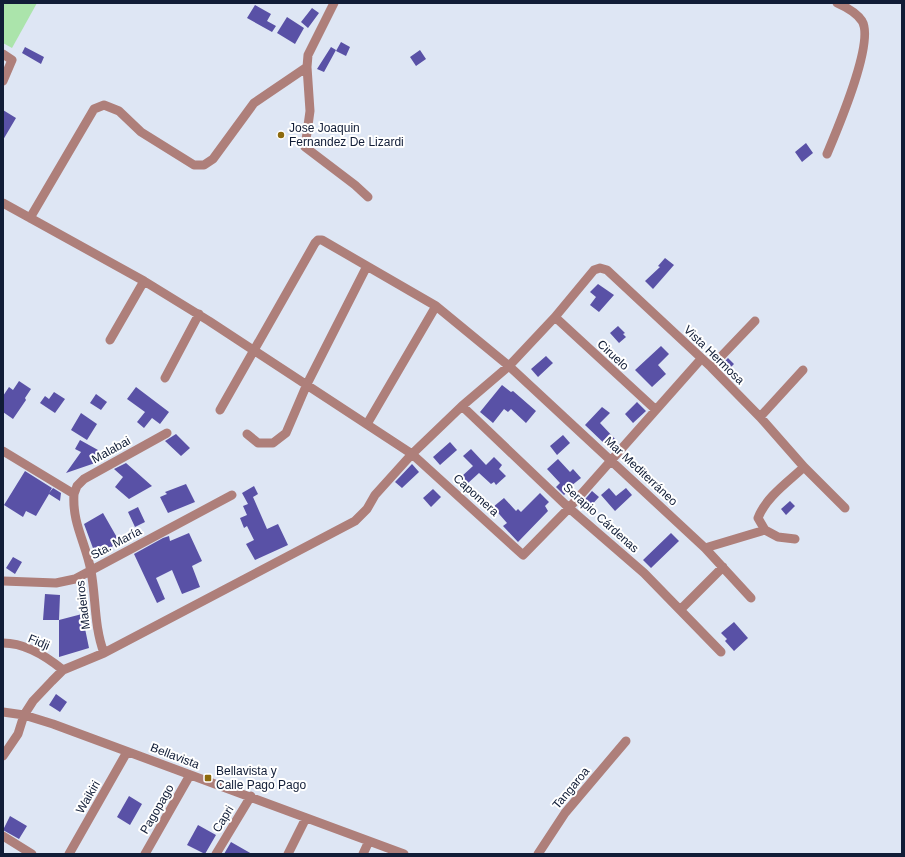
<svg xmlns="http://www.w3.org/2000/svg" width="905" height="857" font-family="Arial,sans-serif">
	<rect width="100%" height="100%" fill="#dee6f4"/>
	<path fill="#abe4ab" d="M3,3H37L12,48L3,43Z"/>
	<path fill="#5951a6" d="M255,5L271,14L267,21L276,26L272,32L247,18Z
		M312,8L319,13L308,28L301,22Z
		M287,17L304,28L295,44L277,33Z
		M341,42L350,47L346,56L336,51Z
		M25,47L44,57L41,64L22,53Z
		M331,47L336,50L324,72L317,69Z
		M420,50L426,59L416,66L410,57Z
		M3,110L16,118L3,140Z
		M806,143L813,153L802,162L795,152Z
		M665,258L674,265L653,289L645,281L660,267L658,266Z
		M598,284L614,295L599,312L590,305L596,297L590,292Z
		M618,326L625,333L623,334L626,337L619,343L610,333Z
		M661,346L669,354L658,365L666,374L652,387L635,370Z
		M546,356L553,363L538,377L531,369Z
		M728,358L734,364L729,369L723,363Z
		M19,381L31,389L25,398L26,400L13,419L3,412V396L9,387L13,390Z
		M502,385L511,392L513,391L536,411L526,423L511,409L508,412L504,409L493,423L480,412Z
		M136,387L169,412L160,424L152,418L144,428L137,422L145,412L127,399Z
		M54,392L65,399L55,413L40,403L45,396L49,399Z
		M96,394L107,402L101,410L90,403Z
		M637,402L646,411L633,423L625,414Z
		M602,407L610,413L600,423L616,440L608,447L585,425Z
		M81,413L97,424L87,440L71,430Z
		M176,434L190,448L181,456L165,441Z
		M563,435L570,443L557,455L550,446Z
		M80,440L107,455L98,462L66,473L81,452L75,449Z
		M450,442L457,450L440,465L433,457Z
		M471,449L486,465L494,457L502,465L499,469L506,476L496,485L494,482L491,484L479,473L467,484L461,477L473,466L463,456Z
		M558,459L570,472L573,469L581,478L571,486L573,487L564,495L556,487L560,483L547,469Z
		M126,463L152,486L129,499L115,487L123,477L114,469Z
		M412,464L419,472L402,488L395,482Z
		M25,471L52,488L49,493L53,488L61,493L60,501L49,494L36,516L26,511L23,517L4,505Z
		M186,484L195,502L168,513L160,497L167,494L165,492Z
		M254,486L258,494L253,497L267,529L278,524L288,545L255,560L246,544L254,540L247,526L244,528L240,518L247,515L243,506L248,504L242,493Z
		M609,488L616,496L626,488L632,495L615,511L601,495Z
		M433,489L441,497L431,507L423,498Z
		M592,491L599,497L587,510L581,504Z
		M540,493L549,502L545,506L548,511L518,542L503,526L507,523L493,507L504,498L516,511L518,509L521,512Z
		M790,501L795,506L786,515L781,509Z
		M138,507L145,522L135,527L128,512Z
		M103,513L119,541L97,559L84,524Z
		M189,533L202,561L192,566L200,587L182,594L172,570L156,578L165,599L157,603L134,554L163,538L169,536L170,541Z
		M671,533L679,541L651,568L643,560Z
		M13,557L22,562L15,574L6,568Z
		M45,594L60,595L59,620H43Z
		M82,614L89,648L59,657V620Z
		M734,622L748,638L734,651L725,641L727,639L721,633Z
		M56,694L67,702L60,712L49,705Z
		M129,796L142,804L130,825L117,817Z
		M10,816L27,826L19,839L3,830Z
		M198,825L216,835L205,854L187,845Z
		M231,842L252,854H224Z"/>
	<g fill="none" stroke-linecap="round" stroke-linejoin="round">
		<path stroke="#ae7f7a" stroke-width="9" d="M334,3L308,55L307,67L310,111L305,147L355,185L368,197
			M3,54L12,60L3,81
			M827,154C837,130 875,42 862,21C856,12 846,7 837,3
			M3,203L144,281L209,321L412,454L523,555L569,508L701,359
			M30,218L94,109L104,105L119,111L141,132L194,165H204L213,159L254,103L307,67
			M555,317L656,410
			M110,340L144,281
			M711,367L755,321
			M165,378L199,314
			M462,406L569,508L644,573L721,652
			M220,410L315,243L318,240H322L436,306L509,366L705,548L751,598
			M760,417L803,370
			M367,424L436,306
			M247,434L258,443H273L286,433L307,384L367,266
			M3,451L74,494C72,524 86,543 91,571C96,598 94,627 104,653
			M74,494L77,486L84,479L167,433
			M765,530L778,537L795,539
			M705,548L765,530L758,518C766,497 788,482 804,467L845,508
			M3,581L56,583L75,579L232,495
			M680,610L723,567
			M3,643C26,643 46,656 63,670
			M3,712L24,715L53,724L404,854
			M3,756L18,734L24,715L33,701L52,681L63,670L104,653L355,521L367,509L375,495L412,454L462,406L509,366L555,317L594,270L600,268L607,270L711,367L760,417L804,467
			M3,836L32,854
			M69,854L127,752
			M145,854L190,775
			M216,854L251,796
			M288,854L306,818
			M363,854L369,841
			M538,854L565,813L626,741"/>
	</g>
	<g fill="#8d6a0d" stroke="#fff" stroke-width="1.5">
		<circle cx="281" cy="135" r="4"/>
		<rect x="204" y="774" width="8" height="8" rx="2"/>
	</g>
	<g text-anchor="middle" stroke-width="4" stroke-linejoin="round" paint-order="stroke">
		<g font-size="12" fill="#111d37" stroke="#fff" text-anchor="start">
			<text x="289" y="132">Jose Joaquin<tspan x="289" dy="14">Fernandez De Lizardi</tspan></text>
			<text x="216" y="775">Bellavista y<tspan x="216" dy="14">Calle Pago Pago</tspan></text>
		</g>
		<g font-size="12" fill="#111d37" stroke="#fff">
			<text transform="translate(613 355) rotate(43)" y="4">Ciruelo</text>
			<text transform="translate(714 355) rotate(44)" y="4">Vista Hermosa</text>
			<text transform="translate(111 450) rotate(-29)" y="4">Malabai</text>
			<text transform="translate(641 471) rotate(43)" y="4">Mar Mediterráneo</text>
			<text transform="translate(476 495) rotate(42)" y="4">Capomera</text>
			<text transform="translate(601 518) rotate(42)" y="4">Serapio Cárdenas</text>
			<text transform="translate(116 543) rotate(-28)" y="4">Sta. María</text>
			<text transform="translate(83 605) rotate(-97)" y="4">Madeiros</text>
			<text transform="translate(39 642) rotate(23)" y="4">Fidji</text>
			<text transform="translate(175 756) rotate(21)" y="4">Bellavista</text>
			<text transform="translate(571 788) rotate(-50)" y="4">Tangaroa</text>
			<text transform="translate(88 797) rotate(-60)" y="4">Waikiri</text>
			<text transform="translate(157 809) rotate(-60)" y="4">Pagopago</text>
			<text transform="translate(223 819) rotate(-59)" y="4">Capri</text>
		</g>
	</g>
	<rect width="905" height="857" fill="none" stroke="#111d37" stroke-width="8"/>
</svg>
